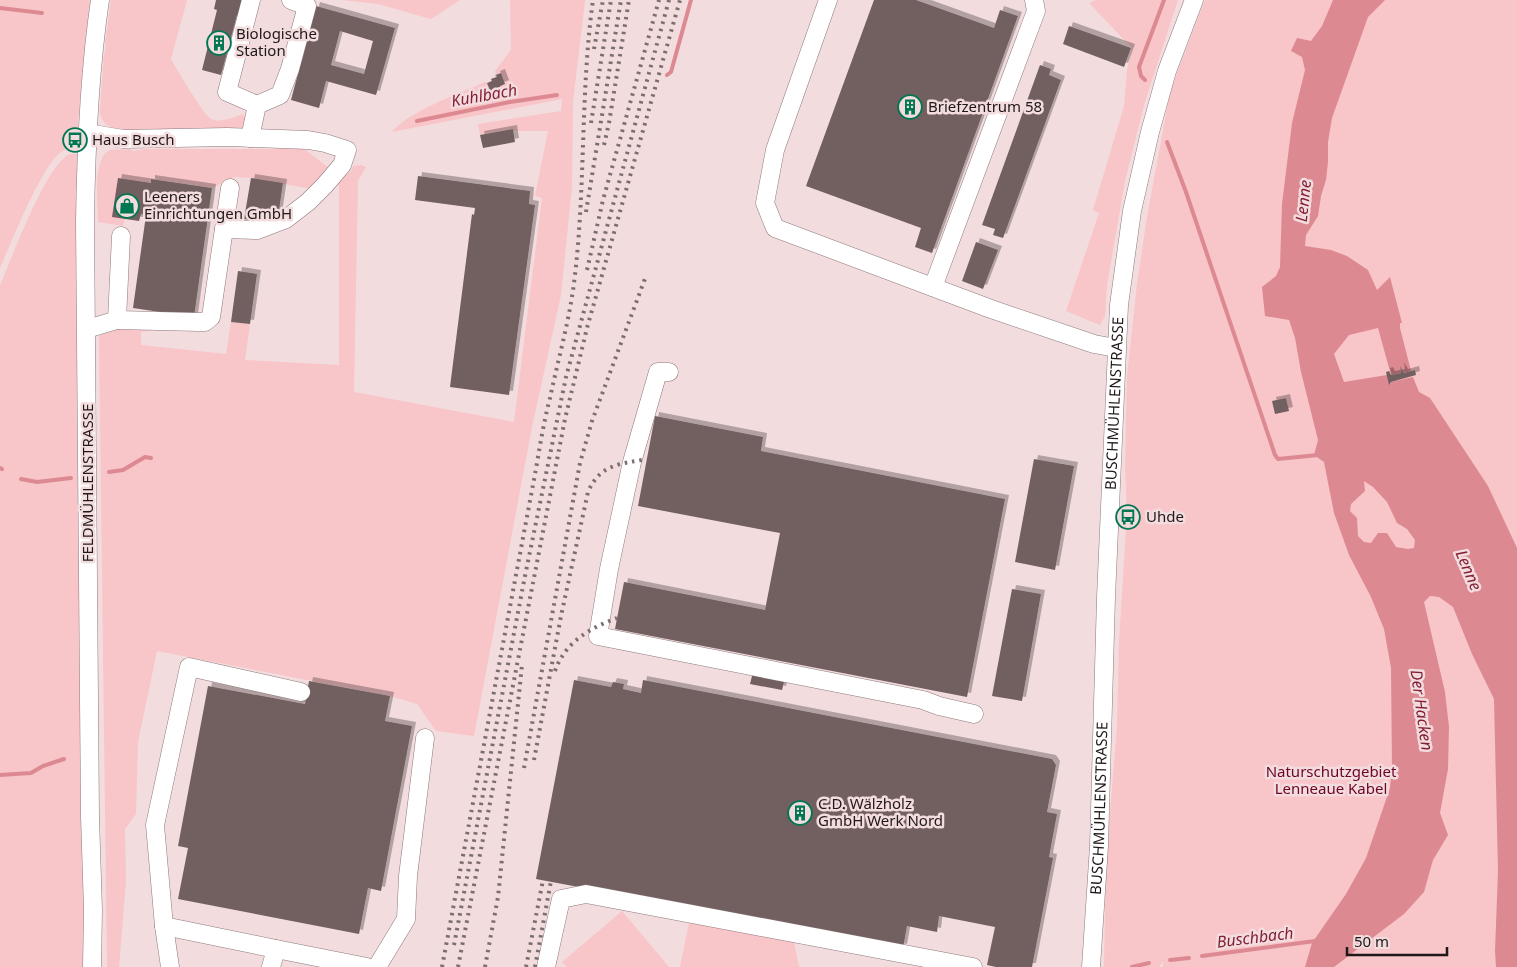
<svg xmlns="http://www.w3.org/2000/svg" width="1517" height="967" font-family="'Noto Sans',sans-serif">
	<defs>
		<filter id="shadow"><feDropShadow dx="4" dy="-4" stdDeviation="0" flood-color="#0004"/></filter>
	</defs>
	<rect width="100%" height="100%" fill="#f3dcde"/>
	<path fill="#f8c5c9" d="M0,0H90L77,134H73V143H76V147C71,148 65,149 61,152C42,165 11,243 0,268Z
		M111,0H187L171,59C177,70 203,114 211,119C220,123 234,118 242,114L247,119V124L242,130H120C109,128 100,122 100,111L104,53H105L106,45L105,44Z
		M342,0H460L431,19L378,4Z
		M510,0H585L573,102L572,187L561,295L532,427L474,736L436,731L417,704L390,696L157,651L138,742L136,814L125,829L126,881L119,967H107L99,337L101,335L129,326L154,324L153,330L141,332V345L226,354L231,322L250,324L245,360L339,365V182L351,171L353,166L361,165L366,167L358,181L354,392L514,422L542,198L535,196L548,131H513V129L480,135L478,124L561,111L562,99L392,132C409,111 459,94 485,82L487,83L491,93L500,88L501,73L496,75L495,71L511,50Z
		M1096,0H1178L1144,105L1125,181L1107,285L1105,316L1100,325L1066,311L1099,213L1093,210L1124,106L1127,70L1132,48L1089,3Z
		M1205,0H1517V967H1163V961L1159,967H1104L1106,863L1117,726L1119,643L1127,513L1125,469L1127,376L1137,284L1147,217L1170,92Z
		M130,149L133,151L145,149H304L333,171L317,190L251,178L235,177L212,188L152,179L125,219L123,226L98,222C98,206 92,157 110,150C115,149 124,150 130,149Z
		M70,154H86L92,967H0V285C12,258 46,164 70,154Z
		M622,911L669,967H567L562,962Z
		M689,923L794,942L799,967H680Z"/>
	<path fill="#dd8992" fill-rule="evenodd" d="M1333,0H1385L1368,17L1332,118L1328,142V162L1326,180L1321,196L1318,216L1306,235L1305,246L1331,250L1347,256L1368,270L1377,290L1390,277L1402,323H1400V328L1411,371L1404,373L1400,366L1401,373L1391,375L1378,328L1349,335L1334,354L1344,382L1387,375L1390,384L1391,382L1413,377L1419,392L1430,398L1488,486L1517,548V967H1496L1495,951L1498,871L1494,699L1472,654L1453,607L1439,597L1430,596L1424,602L1445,692L1449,727L1448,769L1440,813L1448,835L1433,860L1424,892L1404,914L1334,967H1305L1312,943L1346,894L1366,858L1390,788L1392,767L1391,668L1384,629L1371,597L1349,555L1334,513L1324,462L1314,455L1318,440L1301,372L1295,338L1289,320L1265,316L1262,287L1276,276L1280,267L1282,204L1292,123L1305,70L1302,57L1291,51L1297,38L1311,41L1322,26ZM1364,481L1373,487L1387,502L1397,523L1407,529L1415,540L1414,548L1408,549L1396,547L1387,533H1378L1371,543L1364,542L1358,536L1357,518L1350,511L1351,504L1365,491Z"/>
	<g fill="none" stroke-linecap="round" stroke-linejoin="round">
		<path stroke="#dd8992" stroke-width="4" d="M0,8L42,13
			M667,75L671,72L691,0
			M1145,80L1141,76L1139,67L1164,0
			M417,121L510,102L557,95
			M1167,142L1186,192L1275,455L1278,459L1318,455
			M0,468L2,469
			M109,472L123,470L145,457L151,458
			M21,479L37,482L71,478
			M0,775L31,773L43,766L64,759
			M1202,956L1315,941
			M1170,960L1189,958
			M1132,967L1149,963"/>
	</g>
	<path fill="#725f60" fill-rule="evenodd" filter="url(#shadow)" d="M216,0H243L239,16L237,15L221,75L202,70L217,10L214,9Z
		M874,0H916L994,28L1000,10L1018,16L932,253L915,247L921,228L806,186Z
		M316,6L395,28L376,95L326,81L319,108L291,100ZM340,31L373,41L364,74L331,65Z
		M1069,26L1131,48L1124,67L1063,44Z
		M1040,65L1051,69L1049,75L1061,80L1003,238L993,235L995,229L982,225Z
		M501,73L505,84L500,86V88L491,93L487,83L492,81L491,79L497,77L496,75Z
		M513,129L515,142L483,148L480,135Z
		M418,176L530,191L529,204L535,205L509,395L450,387L472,214L474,215L475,208L415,200Z
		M118,178L151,183V179L212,188L194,317L133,308L146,215L141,214L139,221L112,217Z
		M251,178L283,183L278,217L262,215L261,222L244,219Z
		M976,242L998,250L983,289L962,281Z
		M238,271L257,274L250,324L231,322Z
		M1400,366L1404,373L1415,370L1416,375L1391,382L1389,385L1386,372L1389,371L1391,375L1401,373Z
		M1286,398L1289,411L1275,414L1272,401Z
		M655,416L763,437L761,451L1005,499L967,697L615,629L624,582L765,610L780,533L638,506Z
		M1034,459L1074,466L1055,570L1015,562Z
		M1012,589L1041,594L1022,701L992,696Z
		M753,672L785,678L782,690L750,684Z
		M574,680L611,687L613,682L624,684L623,689L641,693L643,680L1052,759L1056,765L1047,812L1057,814L1049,857L1053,858L1032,967H996L987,965L995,927L939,916L937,932L907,926L903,948L536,879Z
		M309,681L390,696L385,721L412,726L381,891L368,888L359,934L178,899L188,848L178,846L208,686L305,704Z"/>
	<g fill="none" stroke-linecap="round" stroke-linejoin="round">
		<g stroke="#8d797b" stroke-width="19">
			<g id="minor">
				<path d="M251,0L227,92L257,105L280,95L290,69L307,6L291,0"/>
				<path d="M828,0L775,150L765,203L775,228L991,309L1094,344L1116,348"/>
				<path d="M87,133L123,139L227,137L308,140L325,143L347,150L342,165L325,185L308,202L286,219L257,230L224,229"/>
				<path d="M250,138L257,105"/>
				<path d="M933,287L1036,11L1034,0"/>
				<path d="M117,320L199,322H205L211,317L230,188"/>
				<path d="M87,329L117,320L121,236"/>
				<path d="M669,372H658L632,462L609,569L598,636L923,700L939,706L974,714"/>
				<path d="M164,926L170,967"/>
				<path d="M276,949L164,926L155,825L189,667L301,692"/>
				<path d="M92,967L93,910L90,817L85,222C86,148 89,74 100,0"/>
				<path d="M271,967L276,949L367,967"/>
				<path d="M377,967L406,919L408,876L425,738"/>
				<path d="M546,967L561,899L586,894L973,967"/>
				<path id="s1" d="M1091,967L1099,846L1106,597L1119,305L1132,211L1150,132L1167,71L1194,0"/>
			</g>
		</g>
		<use href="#minor" stroke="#fff" stroke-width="18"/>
		<path stroke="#7c6e6f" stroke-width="4" stroke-dasharray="2.5 5" stroke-linecap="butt" d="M594,49L603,0
			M591,123L611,0
			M604,145L609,123L629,0
			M586,212L621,0
			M587,270L603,200L659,0
			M555,671C565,642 590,628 617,618
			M534,760L561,616L588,492C600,464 620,464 647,459
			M524,768L580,463L592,421L646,276
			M454,945L525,576L566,377L669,0
			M442,967L536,469C540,445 544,421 550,398C558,360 569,322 574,283C586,189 580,94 593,0
			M458,967L565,419L587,328L680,0
			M485,967L498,897L522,665
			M526,967L543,880
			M535,967L551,881"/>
	</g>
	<defs>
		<g id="building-ring" transform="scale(1.25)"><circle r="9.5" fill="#f3dcde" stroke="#007753" stroke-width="1.5"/><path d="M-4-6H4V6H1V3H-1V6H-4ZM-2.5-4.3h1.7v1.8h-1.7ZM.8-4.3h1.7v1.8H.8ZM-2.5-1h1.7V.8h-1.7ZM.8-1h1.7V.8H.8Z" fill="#007753"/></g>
		<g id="bus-ring" transform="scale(1.25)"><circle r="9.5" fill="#f3dcde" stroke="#007753" stroke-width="1.5"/><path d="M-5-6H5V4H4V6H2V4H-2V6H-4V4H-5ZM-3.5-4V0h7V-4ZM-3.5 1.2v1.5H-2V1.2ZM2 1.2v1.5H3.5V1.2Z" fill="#007753"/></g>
		<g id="shop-ring" transform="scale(1.25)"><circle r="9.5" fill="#f3dcde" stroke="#007753" stroke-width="1.5"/><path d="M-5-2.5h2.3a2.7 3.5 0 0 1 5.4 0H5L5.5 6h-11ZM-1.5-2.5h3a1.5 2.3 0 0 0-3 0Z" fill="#007753"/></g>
	</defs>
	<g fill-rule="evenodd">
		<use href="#building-ring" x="219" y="43"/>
		<use href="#building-ring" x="910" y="107"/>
		<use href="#bus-ring" x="75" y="140"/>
		<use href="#shop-ring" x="127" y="206"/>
		<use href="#bus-ring" x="1128" y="517"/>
		<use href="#building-ring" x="800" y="813"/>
	</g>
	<g text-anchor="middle" stroke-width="5" stroke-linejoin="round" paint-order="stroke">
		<g font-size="15" fill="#1f1818" stroke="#f3dcde" text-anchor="start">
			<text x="236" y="39">Biologische<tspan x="236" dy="17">Station</tspan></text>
			<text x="928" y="112">Briefzentrum 58</text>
			<text x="92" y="145">Haus Busch</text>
			<text x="144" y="202">Leeners<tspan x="144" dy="17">Einrichtungen GmbH</tspan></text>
			<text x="1146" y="522">Uhde</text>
			<text x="818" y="809">C.D. Wälzholz<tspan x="818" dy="17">GmbH Werk Nord</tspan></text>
		</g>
		<g font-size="15" fill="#1f1818" stroke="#f3dcde">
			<text dy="5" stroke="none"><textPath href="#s1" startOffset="564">BUSCHMÜHLENSTRASSE</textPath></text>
			<text transform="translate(88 483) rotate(-90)" y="5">FELDMÜHLENSTRASSE</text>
			<text dy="5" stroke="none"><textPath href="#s1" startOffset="159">BUSCHMÜHLENSTRASSE</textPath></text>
		</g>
		<g font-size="15" fill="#6d0525" stroke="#f3dcde">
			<text x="1331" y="777">Naturschutzgebiet<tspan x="1331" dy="17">Lenneaue Kabel</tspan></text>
		</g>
		<g font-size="16" font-style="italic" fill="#832036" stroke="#f3dcde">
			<text transform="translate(484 95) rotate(-10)" y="6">Kuhlbach</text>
			<text transform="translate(1303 201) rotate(-84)" y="6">Lenne</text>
			<text transform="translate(1469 570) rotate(67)" y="6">Lenne</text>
			<text transform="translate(1422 710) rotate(82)" y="6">Der Hacken</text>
			<text transform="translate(1255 937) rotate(-7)" y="6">Buschbach</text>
		</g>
	</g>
	<path d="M1347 947v8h100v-8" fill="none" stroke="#1f1818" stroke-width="2.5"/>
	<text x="1354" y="947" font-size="15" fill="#1f1818" stroke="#f3dcde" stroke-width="4" paint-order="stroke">50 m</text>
</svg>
